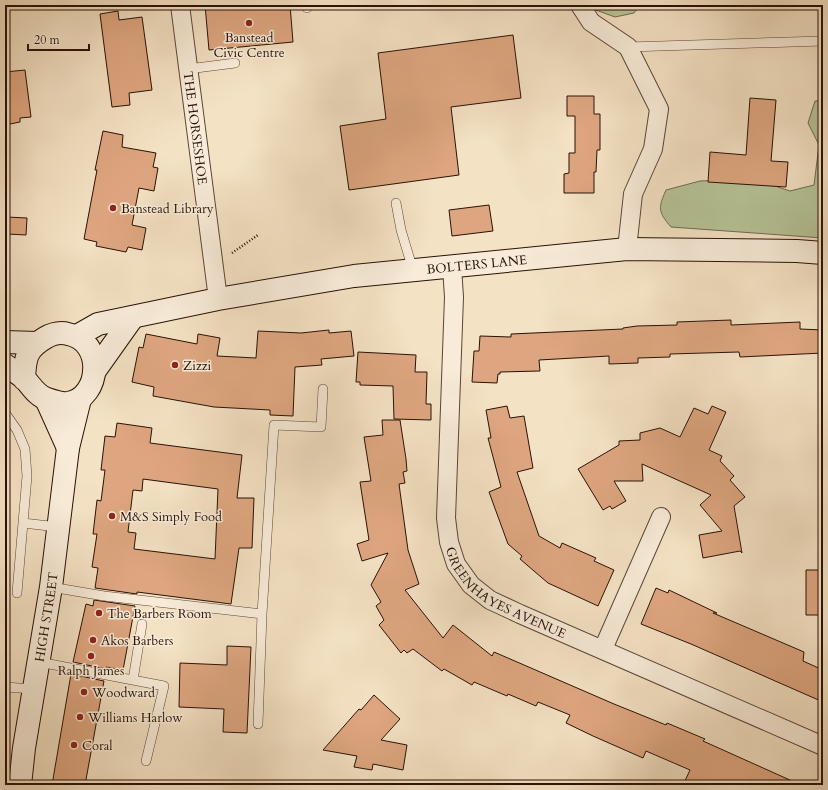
<svg xmlns="http://www.w3.org/2000/svg" width="828" height="790" font-family="Cardo,serif">
	<rect width="100%" height="100%" fill="#f4e2c4"/>
	<filter id="stains"><feTurbulence type="fractalNoise" baseFrequency=".005" numOctaves="4"/><feColorMatrix values="0 0 0 0 .2 0 0 0 0 .09 0 0 0 0 .02 0 0 0 .5 -.17"/></filter>
	<radialGradient id="worn" r=".72"><stop offset=".6" stop-color="#630" stop-opacity="0"/><stop offset="1" stop-color="#630" stop-opacity=".3"/></radialGradient>
	<path fill="#b6c498" stroke="#706a4f" d="M591,5H640L634,13L615,17L593,9Z
		M823,100V238L671,227C658,212 658,208 666,190L700,181L754,179L790,191L814,185L819,145L808,123L815,101Z"/>
	<path fill="#dea680" stroke="#291106" fill-rule="evenodd" d="M205,5H290L293,42L209,50Z
		M118,11L119,20L142,17L152,90L129,93L130,105L112,107L100,14Z
		M513,35L521,98L451,107L459,175L349,190L340,126L386,119L378,53Z
		M25,70L31,117L20,118V122L5,125V72Z
		M567,96H594V114H600V150H597L596,172H594V193H564V174L569,173V153H575V116H567Z
		M750,98L776,100L771,161L788,162L786,187L708,182L710,152L746,155Z
		M103,131L123,135L122,147L156,153L153,167L158,168L154,191L139,188L132,225L146,228L142,250L128,247L126,252L96,246L97,242L84,239L97,170H95Z
		M489,205L493,231L452,236L449,210Z
		M7,217L27,218L26,235L7,234Z
		M731,320V325L800,322V329L823,330V353L740,357L739,352L670,354V357L638,358V363L609,364V356L539,360L540,371L500,372V374H498L497,383L472,382L474,351H479L480,336L511,337V334L623,329V328L637,326L677,325V322Z
		M329,330V333L351,331L354,356L321,359L322,365L295,367L293,416L270,415V410L214,407L153,396L154,387L132,382L139,347L143,348L146,334L197,344L198,334L220,338L217,356L256,358L258,331L301,333Z
		M358,352L416,355L415,372H427L426,404H431V420L394,419L393,386L360,385V382H356Z
		M507,406L510,418L524,416L533,468L517,472L539,536L560,548L562,543L596,558L594,561L614,570L598,606L548,583L520,559L522,556L508,544L489,492L501,487L488,438H491L486,410Z
		M712,406L726,412L709,450L722,456L720,461L734,476L730,480L745,497L734,506L742,553L740,551L703,558L699,535L722,531L700,505L711,495L642,464L643,481H614L626,501L612,509L610,506L603,510L578,469L619,445V441L640,440V433L660,428L680,437L694,408L708,414Z
		M382,420H400L406,459L407,471L403,472L405,483L399,484L408,550L419,584L405,590L443,638L453,625L492,656L494,652L614,704L666,725L667,723L705,739L703,741L801,785H683L690,770L646,751L643,758L593,736L566,723L570,715L538,702L536,706L508,694L507,696L474,682L472,685L444,669L442,671L413,649L407,653L404,650L401,653L379,625L384,620L376,606L381,602L371,585L388,553L362,561L357,544L369,540L360,482L371,481L364,437L383,435Z
		M117,423L152,428L150,443L242,455L237,498H254L252,548H239L231,604L137,592V594L95,588L98,568L92,567L97,534H93L97,500L101,501L105,470H101L105,436L115,437ZM143,479L218,489L215,559L134,549L136,533L128,532L133,490L142,491Z
		M806,570H823V615H806Z
		M656,588L668,593L669,590L717,613H713L804,652L803,661L823,670V702L691,644L641,624Z
		M94,600L135,606L123,670L106,667V669L73,662L86,604L93,606Z
		M227,646L251,647L247,733L223,732L224,709L179,707L180,663L227,665Z
		M71,674L104,681L85,785H52Z
		M374,695L400,719L381,740L407,745L403,770L373,764L372,770L354,767L357,756L323,750L359,709L361,710Z"/>
	<g fill="none" stroke-linecap="round" stroke-linejoin="round">
		<g stroke="#5c4536" stroke-width="10">
			<path id="lane" d="M307,5V8
				M628,47L823,41
				M188,69L235,63
				M396,203L401,230L413,270
				M5,413L17,430L25,449L27,476L17,593
				M23,523L58,527
				M51,587L104,596L262,614
				M39,662L164,686L146,761
				M133,680L142,624
				M5,687L33,689
				M258,724L262,614L274,425L321,427L323,389"/>
		</g>
		<g stroke="#5c4536" stroke-width="20">
			<g id="street">
				<path id="s1" d="M180,5L218,299"/>
				<path d="M580,5L591,22L628,47L659,109L653,149L633,194L627,249"/>
				<path id="s2" d="M452,267L454,297L446,518L449,542L456,564L471,585L490,600L520,614L823,746"/>
				<path d="M603,649L661,517"/>
			</g>
		</g>
		<g stroke="#291106" stroke-width="24">
			<g id="secondary">
				<path id="s3" d="M77,336L98,324L218,299L354,276L627,249L797,251L823,253"/>
				<path d="M5,342L37,343"/>
				<path d="M5,365C11,369 19,374 25,379C32,387 37,396 47,399C53,401 63,404 68,403C101,398 105,341 68,334C61,332 52,334 45,338C26,349 25,358 24,379"/>
				<path d="M94,372L133,317"/>
				<path d="M46,399L68,448"/>
				<path id="s4" d="M20,785L24,748L51,587L68,448L80,399"/>
			</g>
		</g>
		<path stroke="#291106" stroke-width="2.5" stroke-dasharray="1 2" stroke-linecap="butt" d="M232,253L258,235"/>
		<use href="#lane" stroke="#f8ecd9" stroke-width="9"/>
		<use href="#street" stroke="#f8ecd9" stroke-width="18"/>
		<use href="#secondary" stroke="#f8ecd9" stroke-width="22"/>
	</g>
	<g fill="#8f2418" stroke="#f8ecd9" stroke-width="1.5">
		<circle cx="249" cy="23" r="4"/>
		<circle cx="113" cy="208" r="4"/>
		<circle cx="175" cy="365" r="4"/>
		<circle cx="112" cy="516" r="4"/>
		<circle cx="99" cy="613" r="4"/>
		<circle cx="93" cy="640" r="4"/>
		<circle cx="91" cy="656" r="4"/>
		<circle cx="84" cy="692" r="4"/>
		<circle cx="80" cy="717" r="4"/>
		<circle cx="74" cy="745" r="4"/>
	</g>
	<g text-anchor="middle" stroke-width="3" stroke-linejoin="round" paint-order="stroke">
		<g font-size="13" fill="#291106" stroke="#f8ecd9" text-anchor="start">
			<text x="249" y="42" text-anchor="middle">Banstead<tspan x="249" dy="15">Civic Centre</tspan></text>
			<text x="121" y="213">Banstead Library</text>
			<text x="183" y="370">Zizzi</text>
			<text x="120" y="521">M&amp;S Simply Food</text>
			<text x="107" y="618">The Barbers Room</text>
			<text x="101" y="645">Akos Barbers</text>
			<text x="91" y="675" text-anchor="middle">Ralph James</text>
			<text x="92" y="697">Woodward</text>
			<text x="88" y="722">Williams Harlow</text>
			<text x="82" y="750">Coral</text>
		</g>
		<g font-size="13" fill="#291106" stroke="#f8ecd9">
			<text dy="5" stroke="none"><textPath href="#s1" startOffset="124">THE HORSESHOE</textPath></text>
			<text dy="5" stroke="none"><textPath href="#s3" startOffset="408">BOLTERS LANE</textPath></text>
			<text dy="5" stroke="none"><textPath href="#s2" startOffset="356">GREENHAYES AVENUE</textPath></text>
			<text dy="5" stroke="none"><textPath href="#s4" startOffset="170">HIGH STREET</textPath></text>
		</g>
	</g>
	<rect width="828" height="790" fill="none" stroke="#f4e2c4" stroke-width="20"/>
	<rect x="6" y="6" width="816" height="778" fill="none" stroke="#291106" stroke-width="2"/>
	<rect x="10" y="10" width="808" height="770" fill="none" stroke="#291106"/>
	<path d="M28 44v6h61v-6" fill="none" stroke="#291106" stroke-width="2"/>
	<text x="34" y="44" font-size="12" fill="#291106" stroke="#f8ecd9" stroke-width="3" paint-order="stroke">20 m</text>
	<rect width="100%" height="100%" filter="url(#stains)"/>
	<rect width="100%" height="100%" fill="url(#worn)"/>
</svg>
